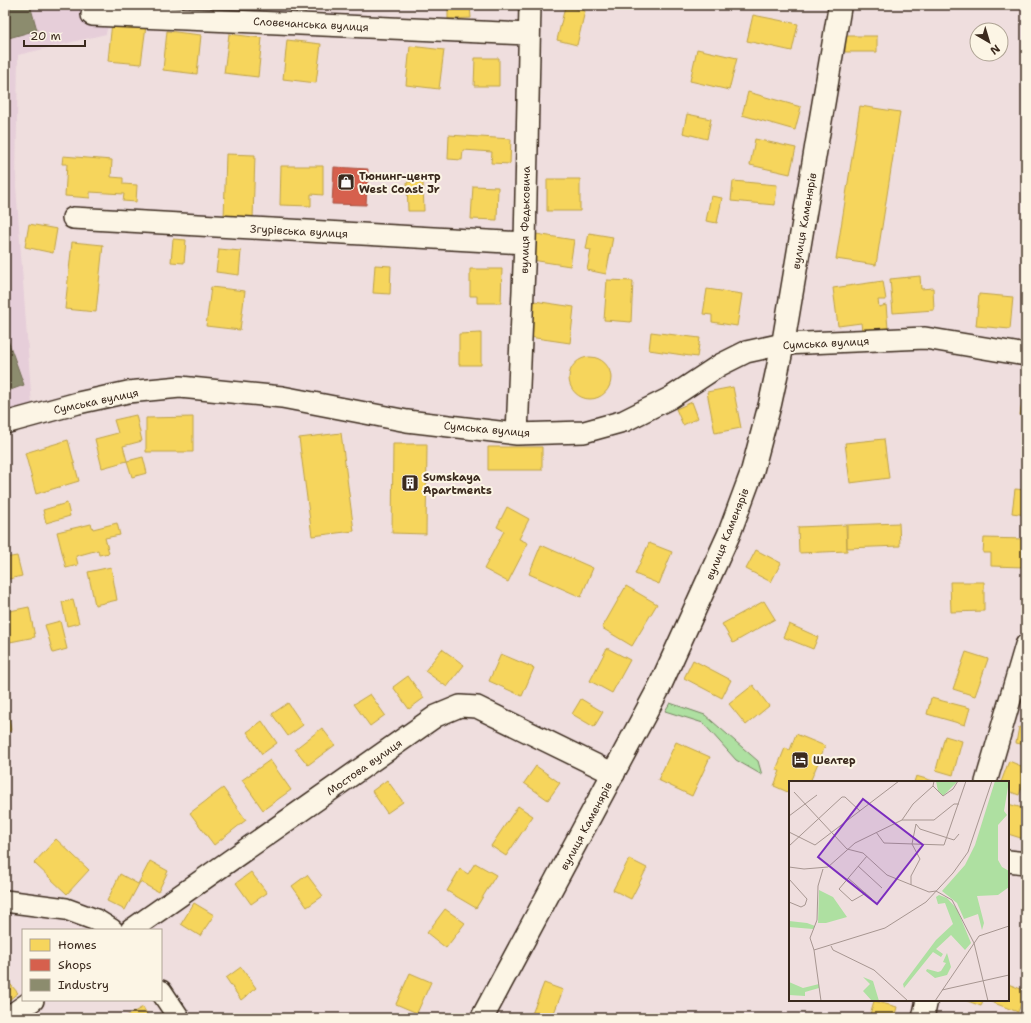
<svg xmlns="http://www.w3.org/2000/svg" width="1031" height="1023" font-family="'Shantell Sans',sans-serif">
	<rect width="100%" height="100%" fill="#efdede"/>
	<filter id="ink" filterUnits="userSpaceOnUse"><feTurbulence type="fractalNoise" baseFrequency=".025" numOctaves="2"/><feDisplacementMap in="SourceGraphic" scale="8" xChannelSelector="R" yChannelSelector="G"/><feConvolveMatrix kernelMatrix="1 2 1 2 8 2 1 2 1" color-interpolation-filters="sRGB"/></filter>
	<g filter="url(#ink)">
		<path fill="#e6ced9" d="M5,5H112L106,34L18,55L16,186L32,406L5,412Z"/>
		<path fill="#aee0a1" stroke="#748560" d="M670,703L705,715L758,761L762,775L736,760L703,723L665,711Z"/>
		<path fill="#f6d55c" stroke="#bea249" d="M448,5H470L471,18L448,19Z
			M565,7L585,11L577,45L557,40Z
			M753,15L798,24L792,51L747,41Z
			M112,22L146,26L141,64L108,61Z
			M167,31L201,35L197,74L163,70Z
			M229,34L262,38L258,77L224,73Z
			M845,36H877V52H845Z
			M287,40L321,44L316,83L283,79Z
			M410,46L444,50L439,89L406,85Z
			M697,49L737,58L729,90L690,81Z
			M475,58H499V86H474Z
			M748,92L801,107L795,130L742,115Z
			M860,106L900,112L876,265L836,259Z
			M687,114L711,119L707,139L683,133Z
			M449,135L511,139L510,164L491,163L492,152L463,150L462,160L448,159Z
			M755,139L796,148L790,174L750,165Z
			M226,154L255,155L253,219L224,218Z
			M63,156L112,160L111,177L123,178V184L137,185L136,202L123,201L124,194L90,192V198L65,196L67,164H62Z
			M281,166H323V195L311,194V206L280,205Z
			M547,179H580V211H547Z
			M733,181L777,185L775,205L731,201Z
			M407,182H423L424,211H408Z
			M473,186L498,187L497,220L471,219Z
			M711,196L722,198L717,223L706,221Z
			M29,224L57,229L53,253L25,247Z
			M589,233L613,237L606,274L587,270L591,250L586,249Z
			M536,234L574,240L570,266L532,260Z
			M173,239L186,240L184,263L171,262Z
			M72,242L103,245L96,312L65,309Z
			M219,249L241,251L239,275L216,272Z
			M375,265L391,266L390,294L373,293Z
			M470,269H502L501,303H477V296H470Z
			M920,276L921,289L933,288L934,310L893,313L890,279Z
			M607,280L633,281L631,322L604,320Z
			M883,281L886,300H878L879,307L886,305L888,328L862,331L861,323L838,326L833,288Z
			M211,287L245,291L240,330L206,326Z
			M707,289L742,294L737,326L712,322V315L703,314Z
			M979,294L1013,297L1010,329L976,326Z
			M534,301L574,307L570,343L529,337Z
			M651,332L700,338L697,357L649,350Z
			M481,333V365H459V334Z
			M569 378a21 21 0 1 1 42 0a21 21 0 1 1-42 0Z
			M733,387L741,428L715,433L707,392Z
			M1024,392H1026V415H1020Z
			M692,402L698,418L683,425L676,409Z
			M136,415L142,441L123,446L127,461L143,457L147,473L132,477L127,461L102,468L95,439L118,433L114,420Z
			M193,417V452H146V418Z
			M341,433L354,531L312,536L299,438Z
			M884,439L889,478L850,483L845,443Z
			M68,440L79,481L36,494L25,453Z
			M393,444H427L426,534L392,533Z
			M488,447H542V470H488Z
			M1015,489L1026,490V515L1012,513Z
			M67,503L70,516L46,523L43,510Z
			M507,507L529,519L519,539L528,543L508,582L484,569L504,531L497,527Z
			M117,523L120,535L105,538L109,553L99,555L98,550L76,556L78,565L66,568L57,532L91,524L93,529Z
			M899,523L900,546L847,548V525Z
			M846,525L847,551L799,553L798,527Z
			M984,538L1025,539L1024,567L991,566V553H983Z
			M649,543L672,552L659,584L635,574Z
			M541,545L593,568L581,597L529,574Z
			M756,550L781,563L771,582L746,569Z
			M17,556L22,576L5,580V558Z
			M111,567L117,600L95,605L88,572Z
			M950,582H984V611L951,612Z
			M626,586L657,604L632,646L602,628Z
			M73,600L79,623L67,626L62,602Z
			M764,601L775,619L733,643L722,624Z
			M29,607L35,637L10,642L5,612Z
			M60,621L67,649L53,653L45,625Z
			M789,624L818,637L813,649L783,637Z
			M607,648L630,660L612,693L590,681Z
			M442,649L464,665L447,687L425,671Z
			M966,652L988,659L975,696L953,689Z
			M501,654L534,668L522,696L489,681Z
			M693,660L731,680L722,698L684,678Z
			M408,676L424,698L409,709L393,687Z
			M753,685L769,706L746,725L729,704Z
			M370,694L385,715L370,726L354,704Z
			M931,698L970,708L965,725L927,714Z
			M581,699L603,712L594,727L572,714Z
			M288,703L303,725L288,736L272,714Z
			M5,704H7L11,731L5,732Z
			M262,721L277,743L262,754L247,732Z
			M1019,727L1026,729V745L1016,743Z
			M322,728L335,745L308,765L295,749Z
			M796,734L825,746L810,782H790V793L774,786L780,771L776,770L785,748L790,750Z
			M945,736L962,741L953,775L936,770Z
			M676,742L710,757L692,796L658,780Z
			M270,760L291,790L263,810L242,780Z
			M1009,761L1026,768V776L1019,795L1008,791V782H1001Z
			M536,766L560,783L548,800L524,783Z
			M916,776L937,782H914Z
			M387,780L403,802L387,813L372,791Z
			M223,788L246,820L214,845L190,813Z
			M1008,804L1026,809V830L1024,839L1008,834Z
			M518,806L533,816L506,856L491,846Z
			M56,839L89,870L67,894L34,863Z
			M629,859L647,868L631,899L613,890Z
			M150,861L168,871L158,892L140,882L125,910L107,901L120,874L138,884Z
			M475,863L496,875L476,908L447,891L460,869L468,874Z
			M251,872L267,893L251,904L236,883Z
			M307,875L323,896L307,907L292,886Z
			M194,903L214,915L200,936L181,924Z
			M445,909L465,923L446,948L427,933Z
			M241,967L256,988L241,1000L226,978Z
			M410,973L431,982L417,1013L396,1004Z
			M5,978L18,993L5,1003Z
			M544,983L563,990L552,1018H542L532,1014Z
			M1008,984L1026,991L1018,1012L986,1000H1008Z
			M965,1000H983L981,1006Z
			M874,1001L897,1007L894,1018H869Z
			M143,1007L149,1018H125V1017Z"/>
		<path fill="#d6604d" stroke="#a8503f" d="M334,167L368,169L366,205L332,204Z"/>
		<path fill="#8c8c6e" stroke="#746f56" d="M5,5H30L37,30L5,39Z
			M5,332L24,385L5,392Z"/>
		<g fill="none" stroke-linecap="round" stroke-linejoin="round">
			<g stroke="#3b2a1e" stroke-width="24">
				<path id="minor" d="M92,15L529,34
					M73,218L525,243
					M5,423L78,403L128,392L180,387L282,397L407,421L517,434L584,432L624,421L670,398L720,365L746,352L783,344L925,338L1026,355
					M517,434L525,243L530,5
					M986,782L1026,645
					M1008,861L1026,863
					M5,901L66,909L96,920L112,930
					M131,930L436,716L460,706L477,707L614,774
					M161,991L179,1018
					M7,1018L33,1000
					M923,1018L927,1000"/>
			</g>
			<g stroke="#3b2a1e" stroke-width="25">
				<path id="tertiary" d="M482,1018L659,688L729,534L752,472L770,404L783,344L840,5"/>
			</g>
			<use href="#minor" stroke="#fcf5e5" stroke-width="21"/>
			<use href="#tertiary" stroke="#fcf5e5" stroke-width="22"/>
		</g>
	</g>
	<defs>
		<g id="shop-square" transform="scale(0.9)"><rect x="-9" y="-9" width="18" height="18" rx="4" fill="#3b2a1e" stroke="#fcf5e5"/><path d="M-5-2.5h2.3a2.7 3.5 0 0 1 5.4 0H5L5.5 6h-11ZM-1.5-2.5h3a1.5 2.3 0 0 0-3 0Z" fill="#fff"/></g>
		<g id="building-square" transform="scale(0.9)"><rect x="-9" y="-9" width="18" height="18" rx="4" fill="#3b2a1e" stroke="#fcf5e5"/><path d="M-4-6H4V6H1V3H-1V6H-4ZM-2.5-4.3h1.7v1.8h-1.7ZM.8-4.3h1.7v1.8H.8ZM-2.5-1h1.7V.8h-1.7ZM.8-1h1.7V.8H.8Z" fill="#fff"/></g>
		<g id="hotel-square" transform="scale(0.9)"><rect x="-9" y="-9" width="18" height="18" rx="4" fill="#3b2a1e" stroke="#fcf5e5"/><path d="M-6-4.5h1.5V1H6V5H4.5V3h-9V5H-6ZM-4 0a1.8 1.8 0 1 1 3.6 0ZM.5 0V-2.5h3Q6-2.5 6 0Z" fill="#fff"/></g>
	</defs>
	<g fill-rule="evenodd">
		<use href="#shop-square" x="346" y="182"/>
		<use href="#building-square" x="410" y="483"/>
		<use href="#hotel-square" x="800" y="760"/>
	</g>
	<g text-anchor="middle" stroke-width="4" stroke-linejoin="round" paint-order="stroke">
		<g font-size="11" fill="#3b2a1e" stroke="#fcf5e5">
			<text transform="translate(311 24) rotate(3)" y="4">Словечанська вулиця</text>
			<text transform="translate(525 220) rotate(-89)" y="4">вулиця Федьковича</text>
			<text transform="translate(804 221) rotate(-80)" y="4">вулиця Каменярів</text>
			<text transform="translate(299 231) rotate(3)" y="4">Згурівська вулиця</text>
			<text transform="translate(826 343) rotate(-3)" y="4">Сумська вулиця</text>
			<text transform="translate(96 401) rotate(-12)" y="4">Сумська вулиця</text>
			<text transform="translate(487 429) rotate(5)" y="4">Сумська вулиця</text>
			<text transform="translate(727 534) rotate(-68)" y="4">вулиця Каменярів</text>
			<text transform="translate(364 767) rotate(-35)" y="4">Мостова вулиця</text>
			<text transform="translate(586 826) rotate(-62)" y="4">вулиця Каменярів</text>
		</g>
		<g font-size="11" font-weight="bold" fill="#3b2a1e" stroke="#fcf5e5" text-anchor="start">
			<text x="359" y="180">Тюнинг-центр<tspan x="359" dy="13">West Coast Jr</tspan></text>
			<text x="423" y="481">Sumskaya<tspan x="423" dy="13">Apartments</tspan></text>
			<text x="813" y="764">Шелтер</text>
		</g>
	</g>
	<g transform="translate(789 781)">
		<rect width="220" height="220" fill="#efdede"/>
		<path d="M147,0H169L154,15L149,10ZM206,0H220L215,30L218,34L209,44V79L213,86L220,90V106L209,114L188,115L195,142L193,149L189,133L175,138L168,122L153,110L176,84L186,64ZM30,109L44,116L58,136L37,142H29ZM150,114L158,117L168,128L182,162L176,169L162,154L147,168L154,173L152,176L144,171L115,207L114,203L147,159L164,143L156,122L149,123L147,116ZM0,140L18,142L26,145L24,148L0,146ZM158,172L162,186L158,194L146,197L137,190L138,188L149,191L152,190L157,182L154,181ZM74,196L84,200L90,220H83L74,210L81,203ZM0,201L14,207L30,203V207L16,211V215L0,214Z" fill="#aee0a1"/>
		<path fill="none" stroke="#a79691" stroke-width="1" d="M144,5L154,15L164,8L169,0M5,11L58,68L74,72L98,94L140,111L147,110L163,119L185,162L199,220M0,35L28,14M113,39H145L165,23H170M127,43L131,48L165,59L170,53M0,51L26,64L110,0M87,51L95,62L155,64L177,0M0,65L53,16H56L71,30M69,85L93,107M0,86L15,88L39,86L66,62L113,39L124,23L144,5L145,0M59,97L83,118M0,98L18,118L16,124L12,126L0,121M122,104V95L131,78L123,63L127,43M77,112L63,120L50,108L78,75M42,165L44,169L85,189L119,220M25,169L21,157L28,139L29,105L34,88M153,209L220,194M32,220L25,169L96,147L137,121L164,92L179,71L203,0M146,220L190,155L220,145"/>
		<path fill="#7b2cbf" fill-opacity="0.15" stroke="#7b2cbf" stroke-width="2" d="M74,18L134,64L88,123L29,76Z"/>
		<rect width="220" height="220" fill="none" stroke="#3b2a1e" stroke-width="2"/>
	</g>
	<rect width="1031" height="1023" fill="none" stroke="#fcf5e5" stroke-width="20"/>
	<rect x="10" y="10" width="1011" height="1003" fill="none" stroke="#3b2a1e" stroke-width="1.5" filter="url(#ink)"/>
	<rect x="22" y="929" width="140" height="72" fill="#fcf5e5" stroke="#afa495"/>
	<rect x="30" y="939" width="20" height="12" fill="#f6d55c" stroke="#afa495"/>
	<text x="58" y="949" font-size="12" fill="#3b2a1e">Homes</text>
	<rect x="30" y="959" width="20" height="12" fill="#d6604d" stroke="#afa495"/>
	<text x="58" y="969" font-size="12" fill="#3b2a1e">Shops</text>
	<rect x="30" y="979" width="20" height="12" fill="#8c8c6e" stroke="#afa495"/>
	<text x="58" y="989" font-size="12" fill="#3b2a1e">Industry</text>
	<g transform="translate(989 42) rotate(142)"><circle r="19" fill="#fcf5e5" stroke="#afa495"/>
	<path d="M0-3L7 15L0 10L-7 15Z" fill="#3b2a1e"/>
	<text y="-6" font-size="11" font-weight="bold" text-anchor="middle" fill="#3b2a1e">N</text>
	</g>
	<path d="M24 40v6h61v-6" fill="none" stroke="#3b2a1e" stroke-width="2"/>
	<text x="30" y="40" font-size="12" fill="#3b2a1e" stroke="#fcf5e5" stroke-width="3" paint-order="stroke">20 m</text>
</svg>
